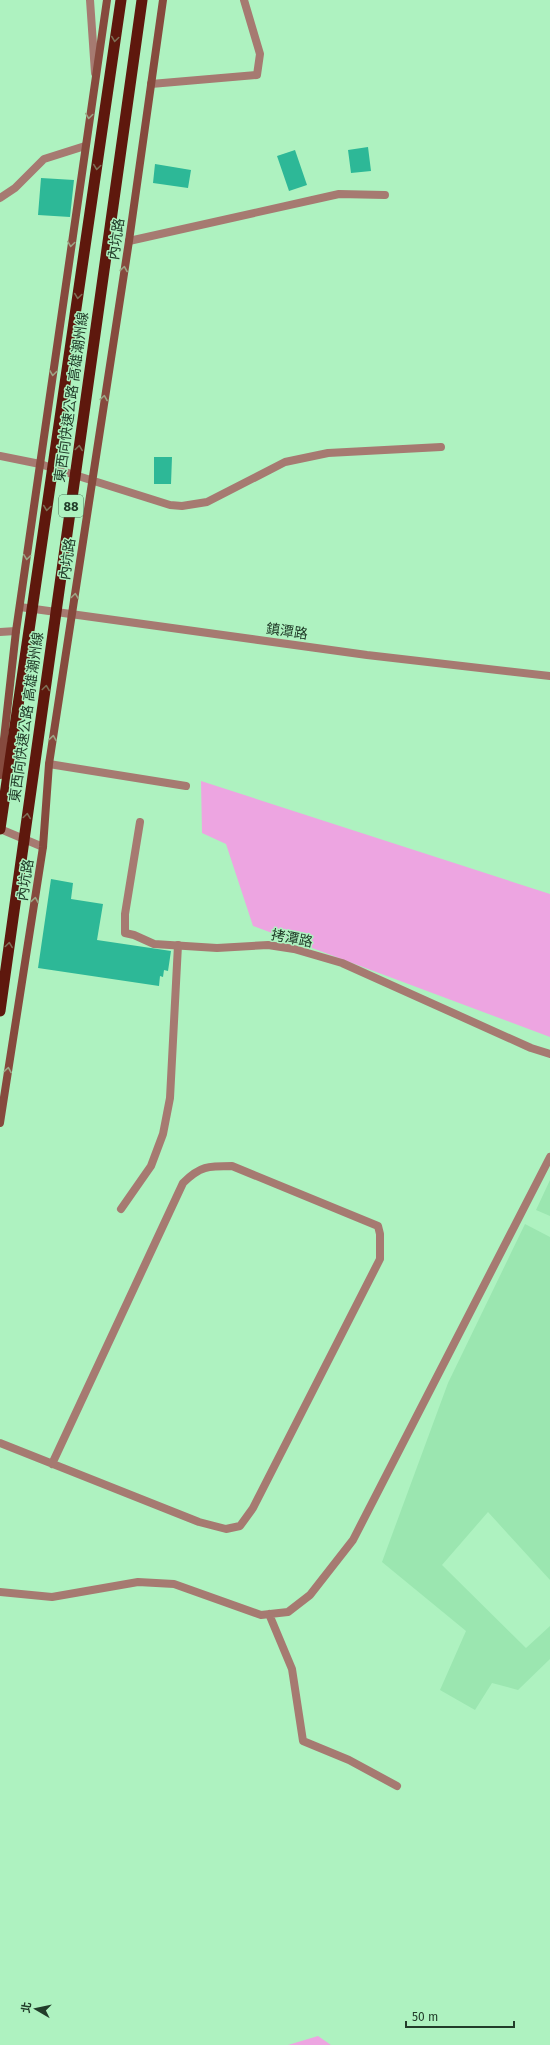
<svg xmlns="http://www.w3.org/2000/svg" width="550" height="2045" font-family="'Fira Sans','Noto Sans TC',sans-serif">
	<rect width="100%" height="100%" fill="#aef2c0"/>
	<path fill="#9be6b0" d="M550,1180V1216L536,1210Z
		M525,1224L550,1237V1580L488,1512L442,1565L526,1648L550,1626V1659L518,1690L492,1683L475,1710L440,1690L466,1631L382,1562L448,1383Z"/>
	<path fill="#eda5e1" d="M201,781L550,894V1037L253,926L226,844L202,833Z
		M318,2036L331,2045H288Z"/>
	<path fill="#2db897" d="M368,147L371,171L351,173L348,150Z
		M295,150L307,185L289,191L277,156Z
		M155,164L191,170L188,188L153,183Z
		M41,178L74,180L70,217L38,215Z
		M154,457H172L171,484H154Z
		M51,879L73,883L71,899L103,904L97,940L171,951L168,971L164,970L163,977L160,976L159,986L38,968Z"/>
	<g fill="none" stroke-linecap="round" stroke-linejoin="round">
		<path stroke="#a67a71" stroke-width="8" d="M0,198L15,188L44,159L85,146
			M129,241L339,194L385,195
			M0,456L40,464L170,505L182,506L207,502L285,462L328,453L441,447
			M0,632L16,631
			M49,764L186,786
			M121,1209L151,1166L163,1134L170,1098L178,945
			M0,1443L199,1522L226,1529L240,1526L253,1508L380,1259V1234L378,1226L232,1166C208,1166 200,1166 183,1183L52,1464
			M0,1592L52,1597L138,1582L174,1584L261,1615L288,1612L310,1595L353,1540L550,1157
			M269,1614L292,1669L303,1741L349,1760L397,1786"/>
		<path stroke="#a67a71" stroke-width="8" d="M151,84L257,75L260,54L244,0
			M140,822L125,914V933L134,935L154,944L217,948L268,945L294,949L342,963L531,1048L550,1054"/>
		<path stroke="#a67a71" stroke-width="8" d="M90,0L95,73
			M20,607L367,655L550,676
			M0,829L43,847"/>
		<path stroke="#864a3e" stroke-width="8" d="M0,775L16,631L107,0
			M0,1123L43,847L49,764L129,241L163,0"/>
		<path stroke="#5e180d" stroke-width="11" d="M0,829L121,0
			M0,1011L142,0"/>
	</g>
	<defs><path id="oneway-chevron" d="M-2-3.5L2.5 0L-2 3.5" fill="none" stroke-width="1.6" stroke-linecap="round" stroke-linejoin="round"/></defs>
	<g stroke="#7e6f55">
		<use href="#oneway-chevron" transform="translate(115 39) rotate(98)"/>
		<use href="#oneway-chevron" transform="translate(97 167) rotate(98)"/>
		<use href="#oneway-chevron" transform="translate(78 296) rotate(98)"/>
		<use href="#oneway-chevron" transform="translate(79 448) rotate(-82)"/>
		<use href="#oneway-chevron" transform="translate(47 508) rotate(98)"/>
		<use href="#oneway-chevron" transform="translate(46 688) rotate(-82)"/>
		<use href="#oneway-chevron" transform="translate(27 816) rotate(-82)"/>
		<use href="#oneway-chevron" transform="translate(9 945) rotate(-82)"/>
	</g>
	<g stroke="#9ca686">
		<use href="#oneway-chevron" transform="translate(89 116) rotate(98)"/>
		<use href="#oneway-chevron" transform="translate(71 244) rotate(98)"/>
		<use href="#oneway-chevron" transform="translate(124 269) rotate(-81)"/>
		<use href="#oneway-chevron" transform="translate(53 373) rotate(98)"/>
		<use href="#oneway-chevron" transform="translate(104 398) rotate(-81)"/>
		<use href="#oneway-chevron" transform="translate(27 557) rotate(98)"/>
		<use href="#oneway-chevron" transform="translate(75 596) rotate(-82)"/>
		<use href="#oneway-chevron" transform="translate(53 738) rotate(-81)"/>
		<use href="#oneway-chevron" transform="translate(35 900) rotate(-81)"/>
		<use href="#oneway-chevron" transform="translate(8 1070) rotate(-81)"/>
	</g>
	<g text-anchor="middle" stroke-width="3" stroke-linejoin="round" paint-order="stroke">
		<rect fill="#aef2c0" stroke="#4c7357" stroke-width="1" x="59" y="495" width="24" height="22" rx="3"/>
		<g font-size="13" font-weight="bold" fill="#223d2a">
			<text x="71" y="511">88</text>
		</g>
		<g font-size="14" fill="#223d2a" stroke="#aef2c0">
			<text transform="translate(116 239) rotate(-82)" y="5">內坑路</text>
			<text transform="translate(71 397) rotate(-82)" y="5">東西向快速公路 高雄潮州線</text>
			<text transform="translate(67 559) rotate(-82)" y="5">內坑路</text>
			<text transform="translate(287 631) rotate(8)" y="5">鎮潭路</text>
			<text transform="translate(26 717) rotate(-82)" y="5">東西向快速公路 高雄潮州線</text>
			<text transform="translate(25 880) rotate(-81)" y="5">內坑路</text>
			<text transform="translate(292 938) rotate(11)" y="5">拷潭路</text>
		</g>
	</g>
	<g transform="translate(36 2009) rotate(279)" stroke="#aef2c0" stroke-width="3" paint-order="stroke">
	<path d="M0-3L7 15L0 10L-7 15Z" fill="#223d2a"/>
	<text y="-6" font-size="11" font-weight="bold" text-anchor="middle" fill="#223d2a">北</text>
	</g>
	<path d="M406 2021v6h108v-6" fill="none" stroke="#223d2a" stroke-width="2"/>
	<text x="412" y="2021" font-size="12" fill="#223d2a" stroke="#aef2c0" stroke-width="3" paint-order="stroke">50 m</text>
</svg>
